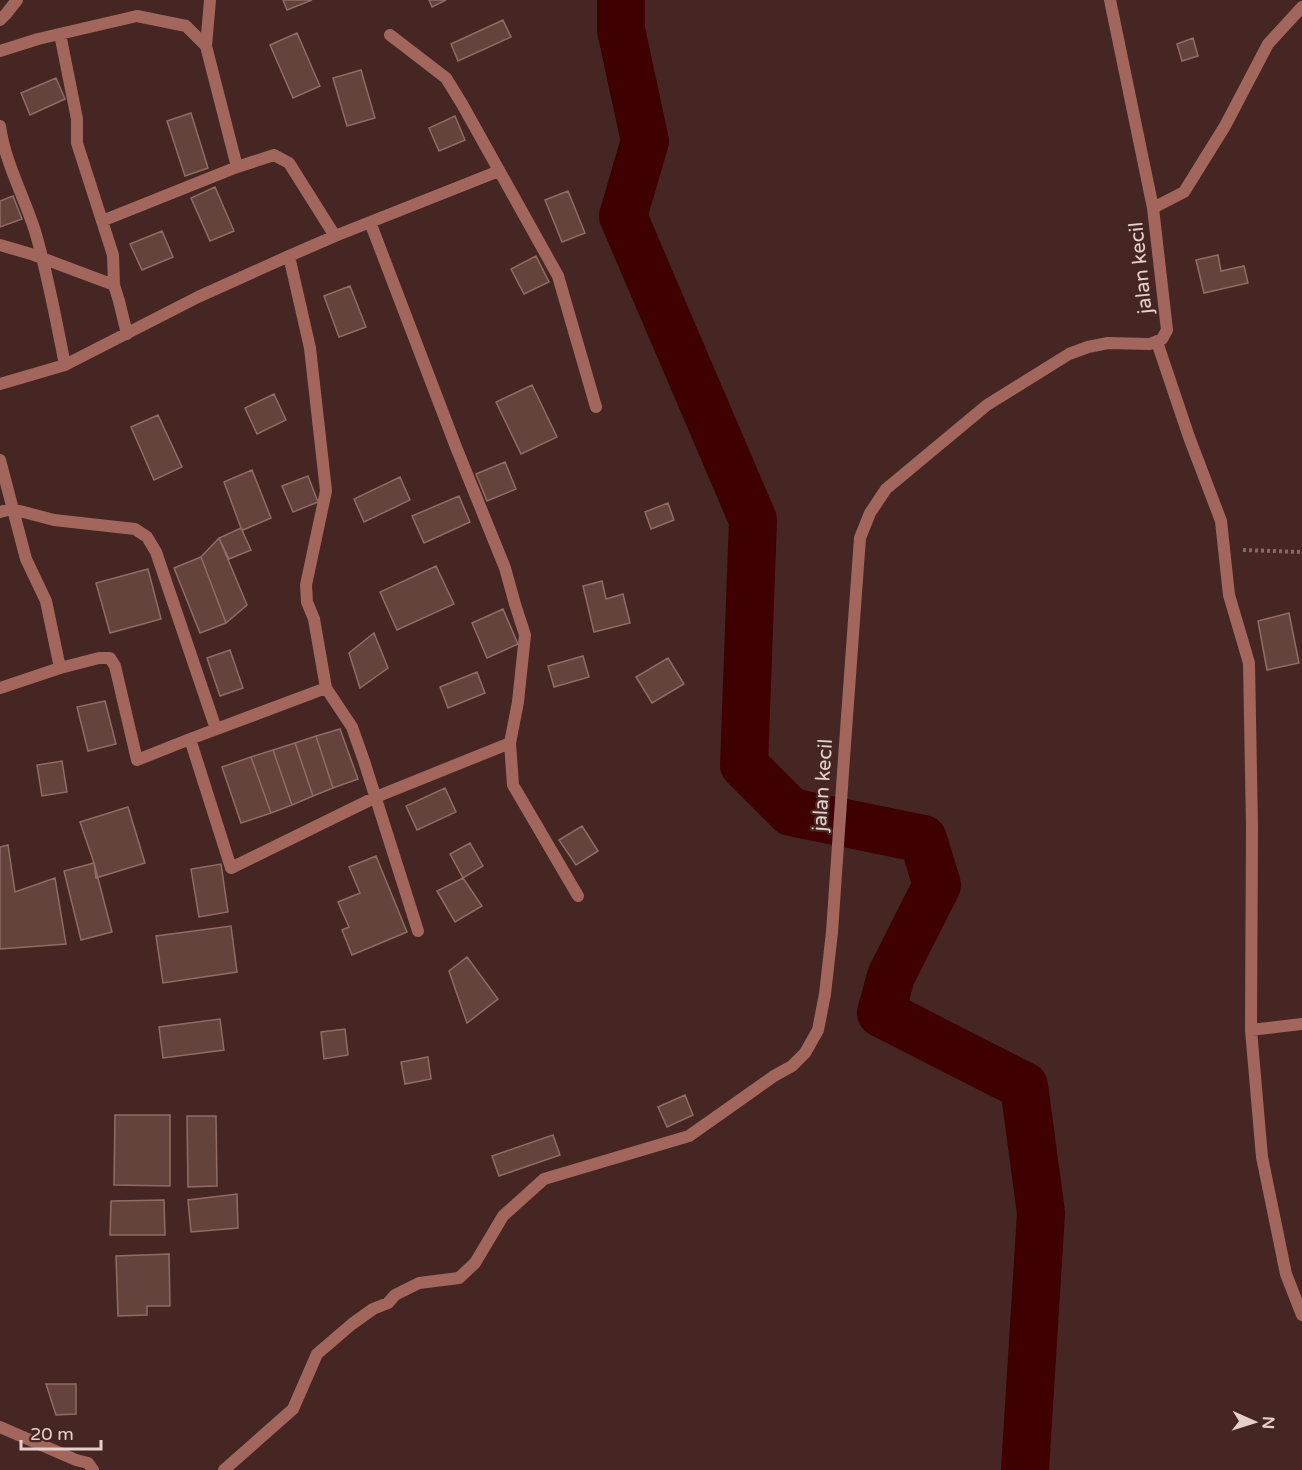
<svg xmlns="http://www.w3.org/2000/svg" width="1302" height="1470" font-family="'Varela Round',sans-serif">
	<rect width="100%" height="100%" fill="#452622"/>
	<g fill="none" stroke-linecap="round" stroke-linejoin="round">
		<path stroke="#3e0000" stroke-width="48" d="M621,0V30L645,141L623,216L753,520L744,765L791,812L923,839L937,885L891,976L881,1013L1024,1086L1041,1213L1025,1470"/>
	</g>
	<path fill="#64433d" stroke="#906c65" stroke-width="1.5" d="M283,0H312L287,10Z
		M429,0H446L432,7Z
		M503,20L511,37L458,61L451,44Z
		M297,33L320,86L293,98L270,45Z
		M1193,38L1198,56L1182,61L1177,44Z
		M361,70L375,118L347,126L333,78Z
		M56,78L65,99L30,115L21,93Z
		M191,113L208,168L185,176L167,121Z
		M455,116L465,140L439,151L429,128Z
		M215,187L234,231L210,241L191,198Z
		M568,191L585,233L562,242L545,200Z
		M13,196L22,219L0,227V201Z
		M162,231L173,257L142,270L130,244Z
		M1218,255L1221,271L1244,266L1248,283L1204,293L1196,260Z
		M536,256L549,282L524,294L511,269Z
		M350,286L366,327L339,337L324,296Z
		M532,385L557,437L521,454L496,402Z
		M274,394L286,420L257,434L245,408Z
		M158,415L182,467L154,480L131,427Z
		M505,462L516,489L487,501L476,474Z
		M252,470L271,518L243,530L241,528L224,482Z
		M308,476L318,502L293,512L282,486Z
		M400,477L410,500L364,522L354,499Z
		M459,496L470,522L424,543L412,516Z
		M668,503L674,520L651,529L645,512Z
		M241,528L251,550L229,559L219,538Z
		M219,538L247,605L226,623L201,557Z
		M201,557L226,623L200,633L174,568Z
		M436,566L454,604L397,630L380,592Z
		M148,569L161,619L110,633L96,583Z
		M602,581L606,599L623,594L630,623L594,632L583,586Z
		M503,609L518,644L487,658L472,623Z
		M1289,613L1299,663L1267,670L1258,621Z
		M374,633L388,668L360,688L349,653Z
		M230,650L243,688L220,696L207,658Z
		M583,656L589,677L554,687L548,666Z
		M668,658L684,684L652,703L636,677Z
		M477,672L485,693L448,708L440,687Z
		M105,701L116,744L88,751L77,707Z
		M340,729L358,779L333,788L316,736Z
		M316,736L333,788L313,796L295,743Z
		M295,743L313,796L292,805L273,750Z
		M273,750L292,805L271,813L251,757Z
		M251,757L271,813L241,823L222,767Z
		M62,761L67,792L42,796L37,765Z
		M445,788L456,812L417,830L406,806Z
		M128,807L145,863L96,878L94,863L80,822Z
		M582,826L598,851L576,865L559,840Z
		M470,843L483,866L463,878L450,854Z
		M8,845L15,892L55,878L66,944L0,949V847Z
		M376,856L407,932L352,955L342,930L349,927L338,902L360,893L349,867Z
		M94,863L112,932L81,940L64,871Z
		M221,864L228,912L199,917L191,869Z
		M463,878L482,906L455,922L437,891Z
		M231,926L237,972L163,983L156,936Z
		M467,957L498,999L467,1023L449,971Z
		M220,1019L224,1050L163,1058L159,1027Z
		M345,1029L348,1055L324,1059L321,1032Z
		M428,1057L431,1079L405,1084L401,1062Z
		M685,1095L693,1115L667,1127L658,1107Z
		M115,1115H170V1186L114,1185Z
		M187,1116H216L217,1186L188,1187Z
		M553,1135L560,1155L499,1176L492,1156Z
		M237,1194L238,1228L191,1232L188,1200Z
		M164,1200L165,1235H110L111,1201Z
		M169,1254L170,1306H147V1315L118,1316L116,1256Z
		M46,1384H76V1414L56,1415Z"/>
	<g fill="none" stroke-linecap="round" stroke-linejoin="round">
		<path stroke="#856a66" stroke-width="4" stroke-dasharray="3 3" stroke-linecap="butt" d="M1243,550L1302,552"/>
		<path stroke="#a2665c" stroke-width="12" d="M1110,0L1153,208
			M0,20L6,14L17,0
			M60,34L77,119V143L113,255L114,285
			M390,35L446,78L462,104L558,276L596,407
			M206,46L210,0
			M0,51L38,39L137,16L186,26L206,46L237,167
			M0,126C5,163 24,196 35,231C48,275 56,320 65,365
			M102,221L237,167L274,155L289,163L335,236
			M370,222L456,447L505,568L515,604L525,635L518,702L510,743L513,785L578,896
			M0,245L31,254L114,285L119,301L127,334
			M289,256L310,348L326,491L306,585L307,602L314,619L326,688L352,727L364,761L418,931
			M1157,342L1189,437L1221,521L1229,595L1249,663L1252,826L1251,1030L1262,1157L1286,1274L1302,1315
			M0,384L65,365L198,297L289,256L335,236L499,171
			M0,460L26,559L46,601L60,668L99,658H110L115,666L137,760L190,739
			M0,512L12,509L54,520L135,529L147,537L156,552L216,729
			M0,688L60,668
			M326,688L190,739L231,868L376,797L510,743
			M1251,1030L1302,1024
			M0,1427L76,1460L88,1463L93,1470
			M224,1470L293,1409L317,1354L352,1324L373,1309L388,1303L395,1295L419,1283L459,1278L475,1263L503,1216L544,1179L689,1136L774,1076L792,1066L805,1053L818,1030L825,994L832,932L844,758L860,538L870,513L886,489L987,405L1069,354L1088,347L1108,343L1150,344L1162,339L1167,330L1153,208L1184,192L1225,126L1268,44L1302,7"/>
	</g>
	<g text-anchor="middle" stroke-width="4.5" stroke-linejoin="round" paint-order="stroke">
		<g font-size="20" fill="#e5d0cc" stroke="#452622">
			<text transform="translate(1140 268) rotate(-96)" y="7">jalan kecil</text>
			<text transform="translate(822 785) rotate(-86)" y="7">jalan kecil</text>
		</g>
	</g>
	<g transform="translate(1254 1422) rotate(93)" stroke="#452622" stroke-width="4.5" paint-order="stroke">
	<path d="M0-4.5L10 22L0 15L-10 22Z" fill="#e5d0cc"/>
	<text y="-9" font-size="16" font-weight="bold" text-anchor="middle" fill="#e5d0cc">N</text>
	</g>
	<path d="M21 1440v9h80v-9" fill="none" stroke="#e5d0cc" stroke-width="3"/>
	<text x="30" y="1440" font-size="18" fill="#e5d0cc" stroke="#452622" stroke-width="4.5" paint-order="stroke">20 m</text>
</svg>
